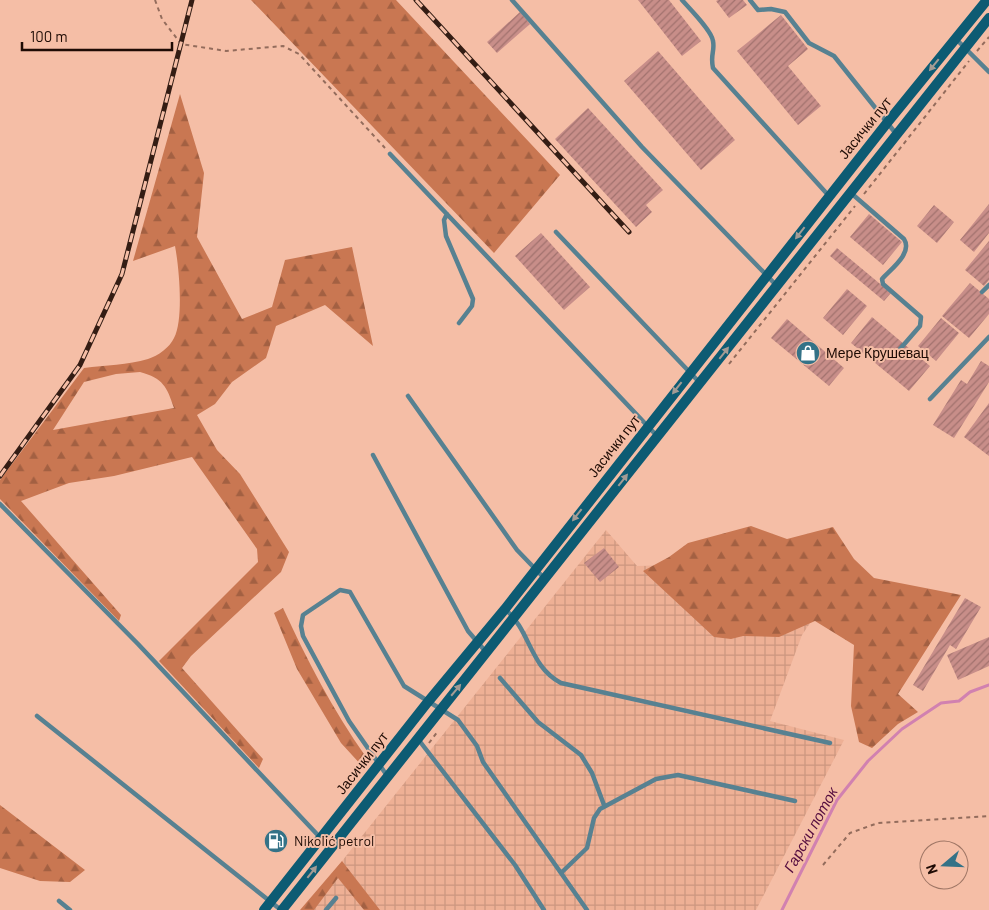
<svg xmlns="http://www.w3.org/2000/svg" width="989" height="910" font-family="Barlow,sans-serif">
	<defs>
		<pattern id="industrial-grid" width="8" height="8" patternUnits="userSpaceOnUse" patternTransform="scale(1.25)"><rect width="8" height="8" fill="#eeb095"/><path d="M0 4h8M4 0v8" fill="none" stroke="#cc967f"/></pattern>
		<pattern id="forest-firs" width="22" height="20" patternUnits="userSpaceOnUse" patternTransform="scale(1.25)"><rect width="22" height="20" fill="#c97752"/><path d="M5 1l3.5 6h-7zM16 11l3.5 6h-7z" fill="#a36042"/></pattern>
		<pattern id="building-hatch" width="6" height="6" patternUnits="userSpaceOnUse" patternTransform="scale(1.25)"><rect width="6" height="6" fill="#c88e89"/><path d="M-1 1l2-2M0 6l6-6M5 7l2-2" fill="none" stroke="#a2726e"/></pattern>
	</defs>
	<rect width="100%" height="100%" fill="#f5bea6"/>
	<path fill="url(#industrial-grid)" d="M606,530L637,566L712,565L834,588L802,635L770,721L844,740L756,910H303Z"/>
	<path fill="url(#forest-firs)" fill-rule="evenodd" d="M251,0H396L560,175L494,253Z
		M180,94L204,173L197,237L242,319L272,307L285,260L352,247L373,346L325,305L276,326L266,358L232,382L215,404L197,415L217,450L240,474L289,552L281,572L191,656L182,668L263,759L259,768L159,661L258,562L257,549L192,457L114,476L69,483L21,501L121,615L119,621L0,499V480L84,368C105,365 128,365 148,359C158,356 170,347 174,338C184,319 179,267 175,246L133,261ZM140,372C163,378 167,387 174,408L53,430L84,382L116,374Z
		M751,526L787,539L833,527L854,559L874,578L961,595L898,694L918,712L898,724L872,748L859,742L851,706L854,645L815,621L779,637L743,636L731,639L714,637L643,571L669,557L688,543Z
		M283,608C307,660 332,709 366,757L363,767L341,743L297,669L274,613Z
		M0,805L85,870L70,882L40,881L0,868Z
		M342,861L380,910H364L338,878L314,910H300Z"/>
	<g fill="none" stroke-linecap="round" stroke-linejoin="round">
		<path stroke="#d181b0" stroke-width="3" d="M782,910L837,800L868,761L902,729L941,703L959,701L970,692L989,685"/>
	</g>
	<path fill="url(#building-hatch)" d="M638,0H669L701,41L682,56Z
		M718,0H743L747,5L729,18L716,1Z
		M520,12L530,24L497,53L487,42Z
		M781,15L808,49L788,66L821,106L798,125L737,51Z
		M658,51L735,140L701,170L624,81Z
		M588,108L663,190L646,205L652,212L636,227L555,139Z
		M989,204V233L974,252L960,240Z
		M934,205L954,222L937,243L917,226Z
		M869,214L902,242L883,265L850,237Z
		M541,233L590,287L564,310L515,256Z
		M989,241V280L984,286L965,270Z
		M837,248L891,293L884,301L830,256Z
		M970,283L989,299V314L969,338L942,316Z
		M847,289L867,306L843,335L823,318Z
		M872,317L930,366L909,391L851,343Z
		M941,318L959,333L936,361L918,346Z
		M787,319L844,368L829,386L771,338Z
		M981,361L989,366V382L954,438L933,425L961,380L967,384Z
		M989,403V456L964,437Z
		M604,548L619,567L600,582L584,563Z
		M965,598L981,607L956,649L950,645L923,691L913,685Z
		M989,637V666L958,680L947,655Z"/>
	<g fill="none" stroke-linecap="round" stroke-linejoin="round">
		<path stroke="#936c5c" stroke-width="2" stroke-dasharray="4 4" stroke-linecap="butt" d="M155,0L162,19L181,44L226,51L283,46L299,54L385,148
			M977,51L989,37
			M864,194L969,61
			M729,364L855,206
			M429,743L438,731
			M823,865L850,833L878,823L989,816"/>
		<path stroke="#578191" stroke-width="4.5" d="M512,0L642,147L776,285
			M682,0C690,9 712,31 713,41C715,52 710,54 713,68L829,196
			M750,0L758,10L771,9L785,12L809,43L834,56L897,135
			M956,39L989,72
			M390,154L657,436
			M851,193L904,239C913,253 891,269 882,279L883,284L921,317L920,326L900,349
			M447,214L444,220L446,236L473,299L472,306L459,323
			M556,232L700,383
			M982,292L989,285
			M408,396L517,550L544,578
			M930,399L989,337
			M373,455L468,631L486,652
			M0,504L138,644L330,848
			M505,609C531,631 529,666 561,683L830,743
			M500,678L538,722L581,755L592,773L604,805
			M37,716L281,910
			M418,739L515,865L544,910
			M388,777L349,721L303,636L301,626L303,615L340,590L350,592L404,686L458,720L477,746L483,762L587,910
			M561,873L587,848L594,818L600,809L656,779L678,775L795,801
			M59,901L70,910
			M326,910L336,898"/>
		<path stroke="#0d5b73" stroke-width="10" d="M264,910L427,703L505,609L887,123L987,0
			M282,910L989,18"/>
		<g stroke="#341d14" stroke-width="5">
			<path id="rail" d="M416,0L629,232
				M0,476L80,365L122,274L192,0"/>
		</g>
		<use href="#rail" stroke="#f5bea6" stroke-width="3" stroke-dasharray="9" stroke-linecap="butt"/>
	</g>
	<defs><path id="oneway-solid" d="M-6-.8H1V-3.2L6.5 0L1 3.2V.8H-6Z" transform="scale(1.25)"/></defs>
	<g fill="#a49b94">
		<use href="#oneway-solid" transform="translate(934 65) rotate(129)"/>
		<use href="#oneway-solid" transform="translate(800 233) rotate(128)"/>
		<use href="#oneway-solid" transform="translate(724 353) rotate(-52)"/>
		<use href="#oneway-solid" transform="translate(677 388) rotate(128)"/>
		<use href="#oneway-solid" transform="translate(623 480) rotate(-52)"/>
		<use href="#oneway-solid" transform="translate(577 515) rotate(128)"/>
		<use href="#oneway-solid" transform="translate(456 690) rotate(-50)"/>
		<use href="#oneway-solid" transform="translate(312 872) rotate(-52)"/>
	</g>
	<defs>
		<g id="shop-disc" transform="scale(1.25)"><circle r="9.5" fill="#347287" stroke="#f5bea6"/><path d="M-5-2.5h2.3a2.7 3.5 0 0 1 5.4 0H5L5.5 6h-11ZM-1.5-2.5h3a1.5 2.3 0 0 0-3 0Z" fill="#fff"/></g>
		<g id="fuel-disc" transform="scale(1.25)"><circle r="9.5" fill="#347287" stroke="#f5bea6"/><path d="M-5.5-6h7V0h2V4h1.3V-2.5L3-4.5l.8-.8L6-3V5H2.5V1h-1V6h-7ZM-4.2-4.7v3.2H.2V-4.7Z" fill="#fff"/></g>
	</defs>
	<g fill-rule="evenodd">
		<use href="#shop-disc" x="808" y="353"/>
		<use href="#fuel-disc" x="276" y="841"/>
	</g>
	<g text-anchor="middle" stroke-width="4" stroke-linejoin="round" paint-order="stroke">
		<g font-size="14" fill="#1e0b04" stroke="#f5bea6">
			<text transform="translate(865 128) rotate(-51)" y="5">Јасички пут</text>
			<text transform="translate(614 446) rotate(-52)" y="5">Јасички пут</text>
			<text transform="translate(362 763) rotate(-52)" y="5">Јасички пут</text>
		</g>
		<g font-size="14" fill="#1e0b04" stroke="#f5bea6" text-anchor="start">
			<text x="826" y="358">Мере Крушевац</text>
			<text x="294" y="846">Nikolić petrol</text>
		</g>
		<g font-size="15" font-style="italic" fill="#550d3f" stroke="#f5bea6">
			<text transform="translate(811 830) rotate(-61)" y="5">Гарски поток</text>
		</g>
	</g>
	<g transform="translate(944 865) rotate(251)"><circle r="24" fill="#f5bea6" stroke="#9f7665"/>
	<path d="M0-4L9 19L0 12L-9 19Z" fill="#347287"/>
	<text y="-8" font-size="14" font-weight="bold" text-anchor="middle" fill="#1e0b04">N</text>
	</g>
	<path d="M22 42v8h150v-8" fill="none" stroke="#1e0b04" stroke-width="2.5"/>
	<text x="30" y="42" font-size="15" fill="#1e0b04" stroke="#f5bea6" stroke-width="4" paint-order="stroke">100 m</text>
</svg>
